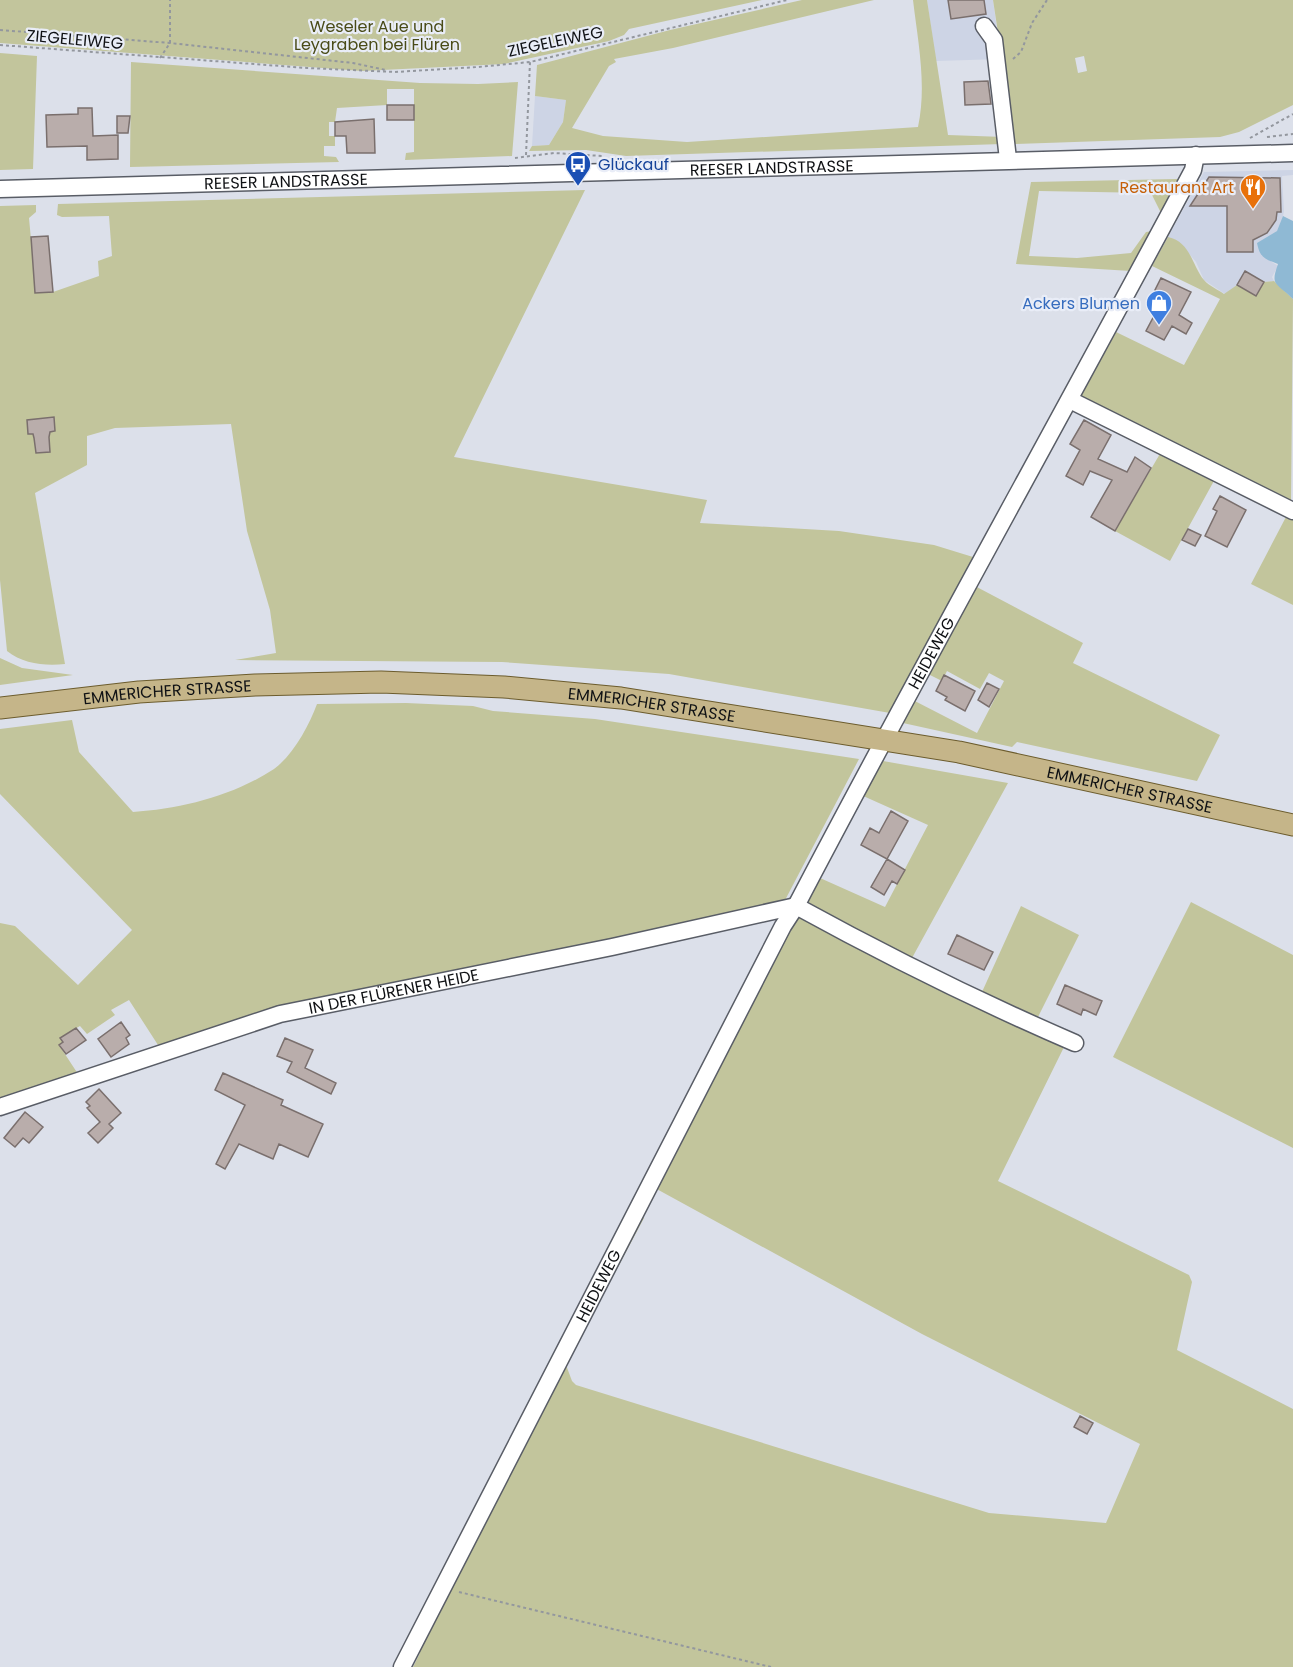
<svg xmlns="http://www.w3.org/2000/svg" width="1293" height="1667" font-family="Poppins,sans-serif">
	<rect width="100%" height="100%" fill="#dce0ea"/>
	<path fill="#cdd4e5" d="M927,0H993L1001,59L936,61Z
		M535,96L566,100L563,122L549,145L532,146Z
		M1293,170V175L1282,176L1284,211L1282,222L1277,231L1263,242L1272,262L1278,266L1272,277L1274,281L1264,282L1256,296L1237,286L1225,294L1204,280L1196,262L1181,244L1168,237L1204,172Z"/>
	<path fill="#c2c59c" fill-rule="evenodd" d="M0,0H762L629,29L624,35L609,41L504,64L362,71L0,43Z
		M802,0H874L673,48L614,59L616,62L609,66L572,128L603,136L687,142L918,127C927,85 918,42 913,0H927L948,135L1004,137L1002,144L626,156L586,150L529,151L532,146L549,145L563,122L566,100L535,96L537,65L670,30Z
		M993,0H1293V105L1239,132L1220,137L1015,144ZM1084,56L1087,71L1078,73L1075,58Z
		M0,53L37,56L33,169L0,170Z
		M131,62L420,83L478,84L518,82L512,156L405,160L406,153L414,152V89H387V105L337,108L335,122H329V136H335V146H324V156L336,157L339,162L130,167Z
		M1177,179L1179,184L1162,215L1151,193L1039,191L1029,256L1077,258L1131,253L1146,232L1153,231L1131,271L1016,264L1031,182Z
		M585,190L454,457L707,500L700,523L839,531L934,545L973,557L890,713L669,674L502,662L235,660L276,653L270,610L247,531L231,424L115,428L87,436V465L35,493L65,664C45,666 23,664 7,651L0,580V206L36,205V212L29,218L36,293L53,292L99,276L98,261L112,256L109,216L62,217L57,215L58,204Z
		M1168,237C1191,242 1192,266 1204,280C1209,286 1219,290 1224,294L1237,285L1256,296L1264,282L1274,281L1293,299L1291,503L1080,398L1116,332L1184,365L1220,299L1152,266Z
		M1161,452L1215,479L1170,561L1115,531Z
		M1287,515L1293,518V605L1251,584Z
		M973,585L1083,643L1073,663L1220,735L1197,781L1017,742L1012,747L903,723L909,698L977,733L1004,681L989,673L980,689L947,671L942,681L926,673Z
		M0,658L22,668L73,675L0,685Z
		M406,703L473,706L493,711L595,719L859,759L783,904L283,1006L158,1045L129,1000L111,1010L115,1015L87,1034L80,1026L61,1037L63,1042L59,1045L78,1074L0,1100V923L15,926L78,985L132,930L0,794V729L72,720L79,752L133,812C181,809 233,796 274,769C293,755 309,726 317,704Z
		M883,761L1008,783L912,958L811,906L808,900L820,878L885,907L928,825L861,795Z
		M1191,902L1293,955V1148L1113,1057Z
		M1021,906L1079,935L1037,1019L982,992Z
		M801,915L1064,1047L998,1181L1189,1275L1192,1282L1177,1350L1293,1409V1667H413L420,1653L404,1644L629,1207L644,1218L566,1365L572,1381L576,1385L989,1513L1106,1523L1140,1444L922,1334L653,1187L794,917Z"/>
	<path fill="#8fb9d4" d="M1283,216L1293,221V299C1276,282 1270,286 1278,264C1265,259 1260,258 1257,243L1277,231Z"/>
	<path fill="#b9adab" stroke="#7a6f6d" stroke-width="1.5" d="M948,0H984L986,14L951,19Z
		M988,81L991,104L965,105L964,82Z
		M387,105H414V120H387Z
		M78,108H92L93,136L118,135V159L87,160V146L47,147L46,115L78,114Z
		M117,116H130L128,133H117Z
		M374,119L375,153H347L346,136H335V122Z
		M1209,177L1280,178L1281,212H1277L1276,220L1267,233L1253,240V252H1227V206H1190Z
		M48,236L53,292L35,293L31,237Z
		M1245,271L1264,282L1256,296L1237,285Z
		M1161,278L1191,292L1179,315L1192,323L1186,334L1172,326L1164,340L1146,331L1165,295L1155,290Z
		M54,417L55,431L50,432L49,437L50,452L36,453L34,438L33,434H28L27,420Z
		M1084,420L1111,435L1098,459L1127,472L1135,457L1151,468L1115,531L1091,517L1112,480L1090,471L1083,485L1066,476L1080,450L1070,444Z
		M1220,496L1246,510L1227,547L1205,536L1217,511L1213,509Z
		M1188,529L1201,535L1195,546L1182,540Z
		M944,675L975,691L965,711L945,700L947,697L936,691Z
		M987,683L999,689L989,707L978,700Z
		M891,811L908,821L887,859L861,845L870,828L879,833Z
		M887,859L905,870L897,884L892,881L884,895L871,887Z
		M957,935L993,952L984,970L948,954Z
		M1065,985L1102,1001L1096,1015L1083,1009L1081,1015L1057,1004Z
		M121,1022L130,1035L126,1038L129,1044L111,1057L98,1039Z
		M76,1028L86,1040L66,1054L59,1045L63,1042L60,1038Z
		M285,1038L313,1050L305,1068L336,1083L331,1094L287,1072L292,1062L277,1056Z
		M223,1073L283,1100L281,1105L323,1124L308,1157L279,1144L273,1159L239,1144L225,1169L216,1164L245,1105L215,1090Z
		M99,1089L121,1113L109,1124L113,1128L98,1143L88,1133L100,1122L87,1108L90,1106L86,1102Z
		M25,1112L43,1127L29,1143L23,1138L15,1147L4,1138Z
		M1080,1416L1093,1423L1087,1434L1074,1427Z"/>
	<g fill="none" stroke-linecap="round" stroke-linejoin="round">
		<g stroke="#595d66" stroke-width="19">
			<g id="minor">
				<path d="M984,26L994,40L1008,159"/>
				<path id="s1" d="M0,189L1293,153"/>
				<path d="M1070,400L1293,511"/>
				<path id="s2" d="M0,1107L280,1014L612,947L796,906C887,956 980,1002 1075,1043"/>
				<path id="s3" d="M402,1667L783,926L796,906C925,659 1062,416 1193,170L1196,155"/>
			</g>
		</g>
		<g stroke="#6c5c2d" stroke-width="23">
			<g id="major">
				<path id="s4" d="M0,708L139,692L255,685L381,682L504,687L621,698L959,752L1293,825"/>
			</g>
		</g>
		<path stroke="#93979e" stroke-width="2" stroke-dasharray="3 3" stroke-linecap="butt" d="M0,30L170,43L353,63L386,70
			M0,45L307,68L395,72L478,67L530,62L787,0
			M160,58L170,43V0
			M1013,59L1021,52L1032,23L1047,0
			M1267,137L1293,134
			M1250,138L1293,114
			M526,155L530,62
			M515,158L554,153L602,156
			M459,1592L771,1667"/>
		<use href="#minor" stroke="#fff" stroke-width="16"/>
		<use href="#major" stroke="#c5b589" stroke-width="21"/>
	</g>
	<defs>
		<g id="bus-pin" transform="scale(1.35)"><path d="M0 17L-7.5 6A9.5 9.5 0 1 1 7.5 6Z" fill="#1a4fb4" stroke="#e9edf7"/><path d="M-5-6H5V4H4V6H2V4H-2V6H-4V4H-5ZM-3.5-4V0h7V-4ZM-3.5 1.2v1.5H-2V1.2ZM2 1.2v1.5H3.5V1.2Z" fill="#fff"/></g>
		<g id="restaurant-pin" transform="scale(1.35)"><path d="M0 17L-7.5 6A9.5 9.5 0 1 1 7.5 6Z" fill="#e8710a" stroke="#e9edf7"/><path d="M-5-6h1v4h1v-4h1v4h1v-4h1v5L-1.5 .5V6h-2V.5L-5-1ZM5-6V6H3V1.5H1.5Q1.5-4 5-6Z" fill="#fff"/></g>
		<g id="shop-pin" transform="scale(1.35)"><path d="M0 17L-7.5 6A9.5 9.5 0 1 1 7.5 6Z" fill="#3f7fe0" stroke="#e9edf7"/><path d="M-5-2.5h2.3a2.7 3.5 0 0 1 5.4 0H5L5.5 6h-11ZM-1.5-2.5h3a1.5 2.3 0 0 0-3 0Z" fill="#fff"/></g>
	</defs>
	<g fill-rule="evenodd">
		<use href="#bus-pin" x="578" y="164"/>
		<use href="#restaurant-pin" x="1253" y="187"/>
		<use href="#shop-pin" x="1159" y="303"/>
	</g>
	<g text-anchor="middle" stroke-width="4.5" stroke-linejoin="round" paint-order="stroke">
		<g font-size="16" fill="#494b17" stroke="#e9edf7">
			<text x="377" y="32">Weseler Aue und<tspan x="377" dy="18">Leygraben bei Flüren</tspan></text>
		</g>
		<g font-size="16" fill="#0f1114" stroke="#e9edf7">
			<text transform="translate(75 39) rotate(5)" y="6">ZIEGELEIWEG</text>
			<text transform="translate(555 41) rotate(-12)" y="6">ZIEGELEIWEG</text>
			<text dy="6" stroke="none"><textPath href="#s1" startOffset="772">REESER LANDSTRASSE</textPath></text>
			<text dy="6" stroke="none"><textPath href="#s1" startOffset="286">REESER LANDSTRASSE</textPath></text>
			<text dy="6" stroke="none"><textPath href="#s3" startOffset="1144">HEIDEWEG</textPath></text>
			<text dy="6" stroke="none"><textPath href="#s4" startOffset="168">EMMERICHER STRASSE</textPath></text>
			<text dy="6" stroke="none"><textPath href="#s4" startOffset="654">EMMERICHER STRASSE</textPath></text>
			<text dy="6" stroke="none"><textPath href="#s4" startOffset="1140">EMMERICHER STRASSE</textPath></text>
			<text dy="6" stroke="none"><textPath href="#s2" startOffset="411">IN DER FLÜRENER HEIDE</textPath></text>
			<text dy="6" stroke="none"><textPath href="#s3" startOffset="429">HEIDEWEG</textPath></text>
		</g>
		<g font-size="16" fill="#164399" stroke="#e9edf7" text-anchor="start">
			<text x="598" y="170">Glückauf</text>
		</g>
		<g font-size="16" fill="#c56008" stroke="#e9edf7" text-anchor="end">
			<text x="1234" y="193">Restaurant Art</text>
		</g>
		<g font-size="16" fill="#366cbe" stroke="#e9edf7" text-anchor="end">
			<text x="1140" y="309">Ackers Blumen</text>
		</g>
	</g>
</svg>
